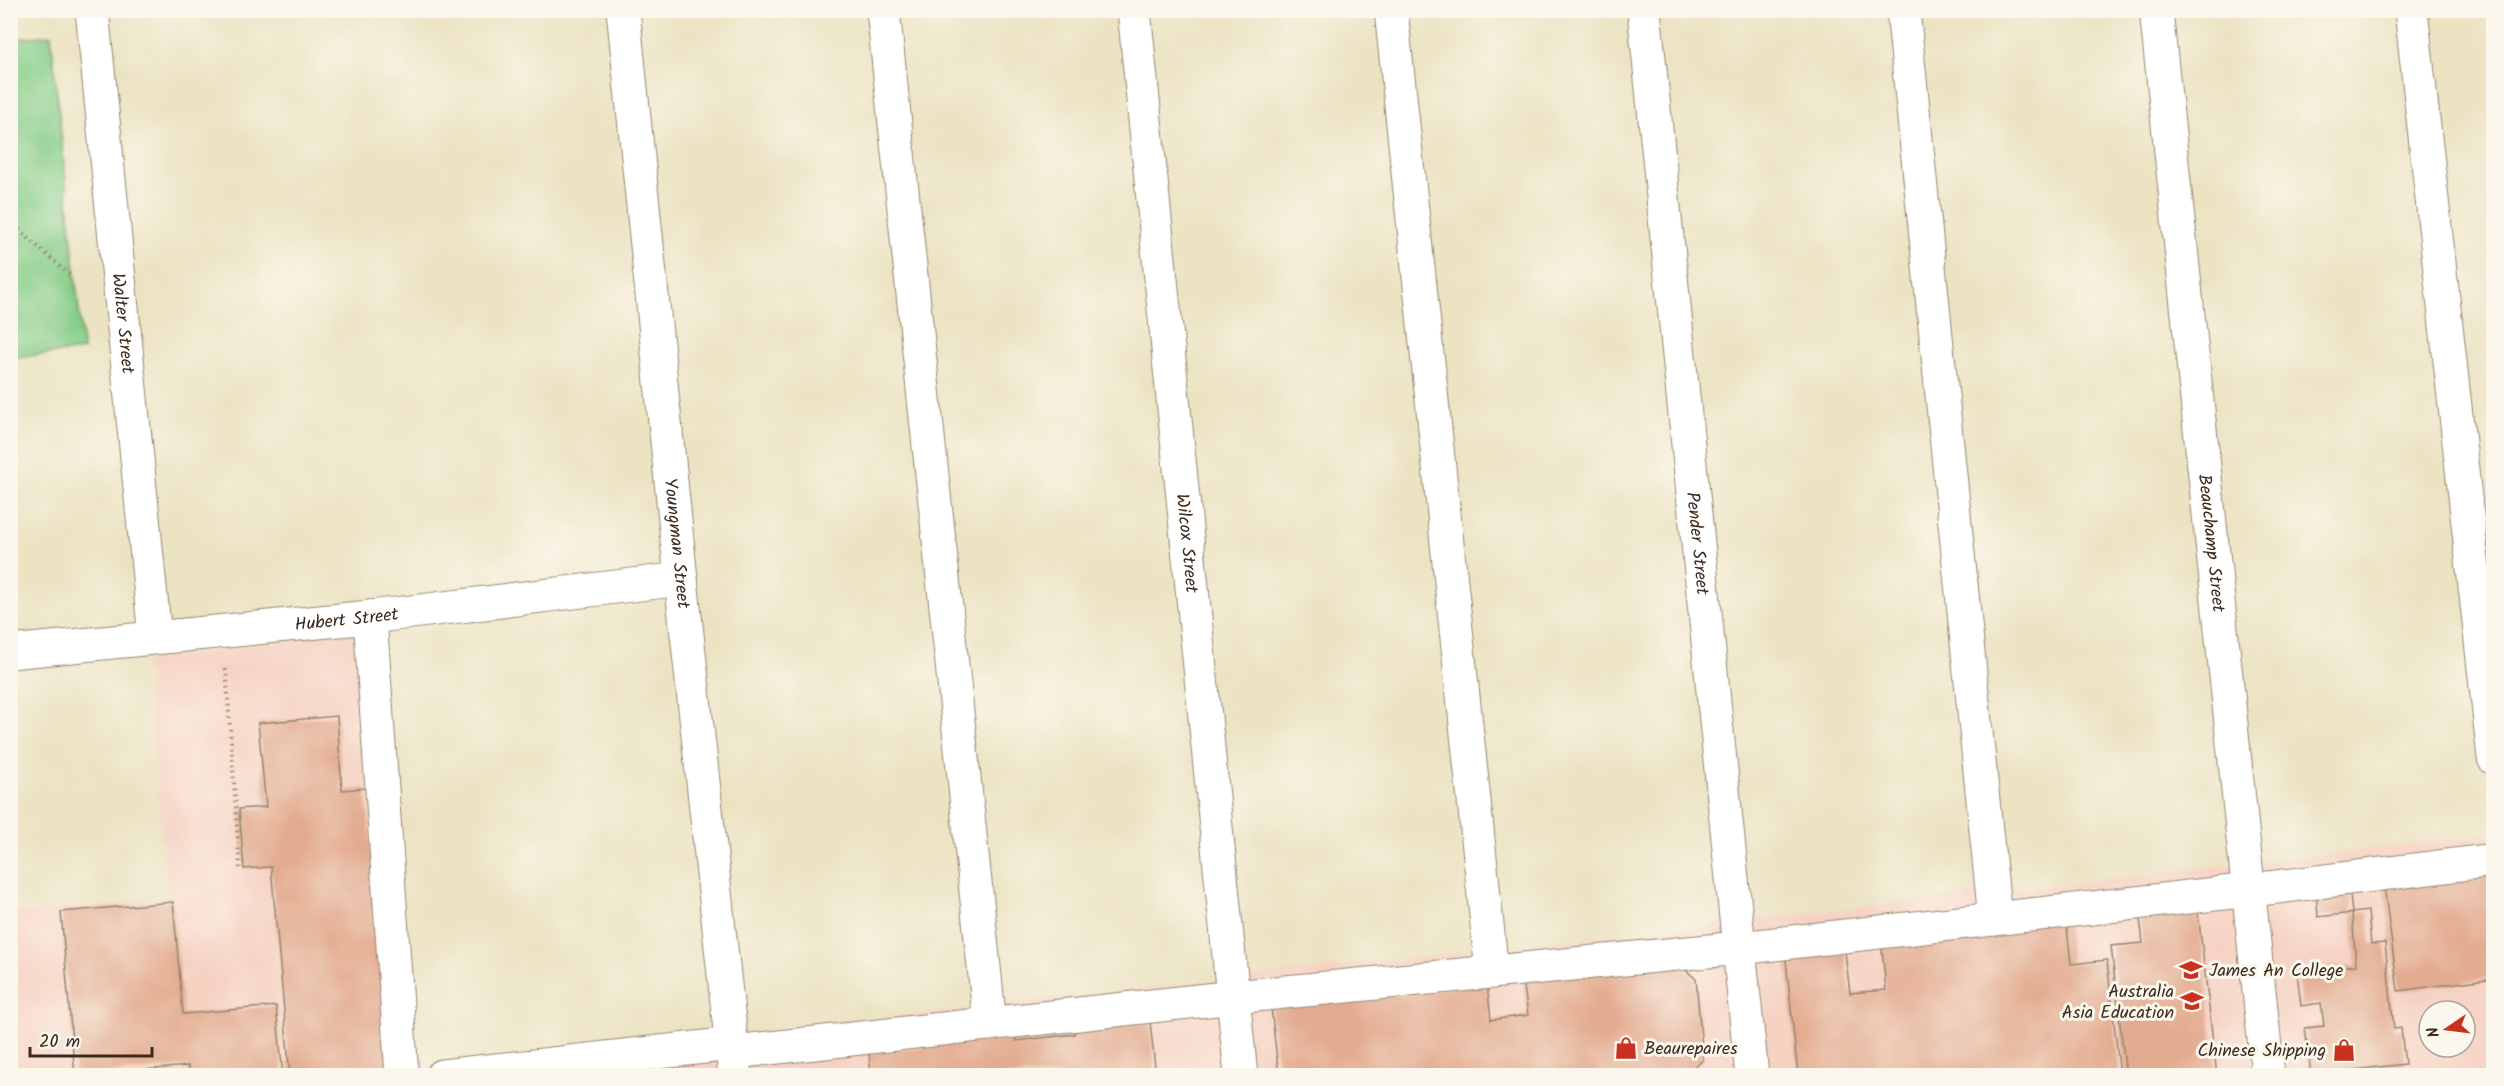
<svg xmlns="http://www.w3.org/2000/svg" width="2504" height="1086" font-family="Kalam,sans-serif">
	<rect width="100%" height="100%" fill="#fbf7ec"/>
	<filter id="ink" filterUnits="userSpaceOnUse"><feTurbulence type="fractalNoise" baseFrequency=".0167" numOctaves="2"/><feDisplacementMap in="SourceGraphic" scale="12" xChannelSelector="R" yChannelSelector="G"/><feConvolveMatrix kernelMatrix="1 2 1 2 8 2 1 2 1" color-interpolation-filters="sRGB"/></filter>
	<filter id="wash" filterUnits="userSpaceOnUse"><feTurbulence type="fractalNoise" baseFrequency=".008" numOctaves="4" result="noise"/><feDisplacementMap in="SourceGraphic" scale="24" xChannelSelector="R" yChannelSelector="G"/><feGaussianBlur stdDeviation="1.35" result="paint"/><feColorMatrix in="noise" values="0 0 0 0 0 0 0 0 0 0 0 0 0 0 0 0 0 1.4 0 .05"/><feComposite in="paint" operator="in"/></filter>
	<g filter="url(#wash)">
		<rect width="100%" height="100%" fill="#ece3c3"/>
		<path fill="#f6d2c3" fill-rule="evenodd" d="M358,630L396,1074L2493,835V1075L11,1076V914L168,898L145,661ZM2429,1011H2465V1047H2429Z"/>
		<path fill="#86cd88" stroke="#607c53" stroke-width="1.5" d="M51,35L83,350L11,358V39Z"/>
		<g id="blocks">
			<path fill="#e3ac90" d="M337,716L342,790L366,788L391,1076H290L271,867L244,869L239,809L266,807L258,723Z
				M2494,871V978L2398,991L2384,885Z
				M2349,886L2352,913L2368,911L2371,944L2385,943L2394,1029L2401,1028L2405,1064L2311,1075L2305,1028L2324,1026L2321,1003L2301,1006L2297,972L2356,965L2352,913L2318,917L2316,891Z
				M173,902L183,1014L276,1006L283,1076H189L188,1066L75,1076L61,912Z
				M2197,904L2217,1076H2126L2111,946L2143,943L2139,911Z
				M2066,919L2071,964L2107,960L2120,1076H1798L1785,950L1844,944L1850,993L1886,990L1881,939Z
				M1675,961L1696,979L1703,1060L1683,1076H1279L1271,1008L1487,984L1491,1020L1528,1015L1523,980Z
				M1150,1022L1156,1076H871L869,1053L1015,1037L1016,1041L1075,1034L1074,1031Z
				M665,1058L667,1076H507Z"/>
		</g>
	</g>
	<g filter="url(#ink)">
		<use href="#blocks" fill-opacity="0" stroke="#948670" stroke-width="1.5"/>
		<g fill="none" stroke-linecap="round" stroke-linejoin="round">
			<g stroke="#948670" stroke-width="35">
				<g id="minor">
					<path id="s1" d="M92,10L155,637"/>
					<path id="s2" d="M623,10L681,579L735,1076"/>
					<path d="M883,10L990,1024"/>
					<path id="s3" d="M1134,10L1241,1076"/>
					<path d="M1391,10L1492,972"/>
					<path id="s4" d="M1644,10L1752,1076"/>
					<path d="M1903,10L1995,919"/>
					<path id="s5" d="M2156,10L2268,1076"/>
					<path d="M2411,10L2494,758"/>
					<path d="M370,617L402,1076"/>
					<path id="s6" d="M10,652L370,617L681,579"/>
					<path d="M733,1052L1234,997L1739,948L2285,886L2494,860"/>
					<path d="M442,1076L732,1044"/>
				</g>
			</g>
			<path stroke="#948670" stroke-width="4" stroke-dasharray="1.5 4.5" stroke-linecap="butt" d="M10,222L71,276
				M226,669L240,869"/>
			<use href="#minor" stroke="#fff" stroke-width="33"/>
		</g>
	</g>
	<defs>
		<g id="university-bare" transform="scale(1.8)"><path d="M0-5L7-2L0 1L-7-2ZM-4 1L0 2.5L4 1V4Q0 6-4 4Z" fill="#c8321e" stroke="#fbf7ec" stroke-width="2.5" paint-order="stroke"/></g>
		<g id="shop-bare" transform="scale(1.8)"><path d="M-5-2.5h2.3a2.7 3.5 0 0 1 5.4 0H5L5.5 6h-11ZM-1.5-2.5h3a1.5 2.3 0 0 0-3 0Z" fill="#c8321e" stroke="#fbf7ec" stroke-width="2.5" paint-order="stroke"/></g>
	</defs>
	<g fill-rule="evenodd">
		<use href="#university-bare" x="2191" y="970"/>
		<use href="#university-bare" x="2192" y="1001"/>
		<use href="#shop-bare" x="1626" y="1048"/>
		<use href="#shop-bare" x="2344" y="1050"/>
	</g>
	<g text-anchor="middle" stroke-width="6" stroke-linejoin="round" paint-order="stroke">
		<g font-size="18" fill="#3b2a1e" stroke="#fbf7ec">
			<text dy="6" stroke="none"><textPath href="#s1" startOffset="315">Walter Street</textPath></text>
			<text dy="6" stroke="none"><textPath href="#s2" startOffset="536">Youngman Street</textPath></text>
			<text dy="6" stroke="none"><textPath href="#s3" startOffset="536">Wilcox Street</textPath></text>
			<text dy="6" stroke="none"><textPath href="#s4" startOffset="536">Pender Street</textPath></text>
			<text dy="6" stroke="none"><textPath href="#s5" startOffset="536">Beauchamp Street</textPath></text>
			<text dy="6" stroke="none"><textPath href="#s6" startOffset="338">Hubert Street</textPath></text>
		</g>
		<g font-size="18" fill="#3b2a1e" stroke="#fbf7ec" text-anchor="start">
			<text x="2209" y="976">James An College</text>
			<text x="2174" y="997" text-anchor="end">Australia<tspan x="2174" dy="21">Asia Education</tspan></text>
			<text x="1644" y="1054">Beaurepaires</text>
			<text x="2326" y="1056" text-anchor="end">Chinese Shipping</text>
		</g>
	</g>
	<rect width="2504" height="1086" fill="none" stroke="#fbf7ec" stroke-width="36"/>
	<g transform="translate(2447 1029) rotate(256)"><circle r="28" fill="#fbf7ec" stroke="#aea59a" stroke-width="1.5"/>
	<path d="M0-4.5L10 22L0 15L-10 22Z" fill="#c8321e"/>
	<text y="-9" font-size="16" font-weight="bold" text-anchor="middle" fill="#3b2a1e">N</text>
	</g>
	<path d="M30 1047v9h122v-9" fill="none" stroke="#3b2a1e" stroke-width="3"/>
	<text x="39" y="1047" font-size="18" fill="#3b2a1e" stroke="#fbf7ec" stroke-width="4.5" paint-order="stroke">20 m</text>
</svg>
